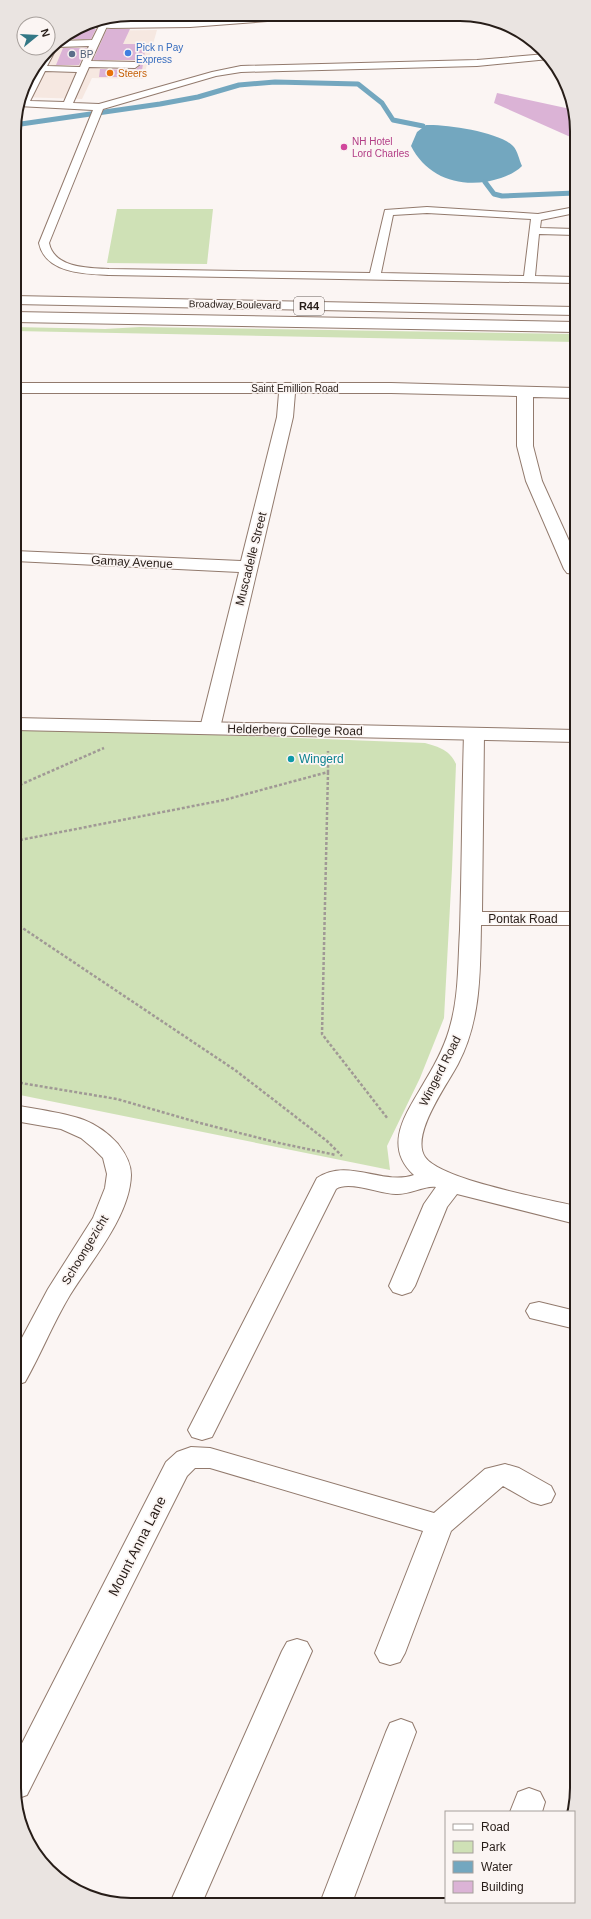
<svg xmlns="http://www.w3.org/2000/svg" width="591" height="1919" font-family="Arial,sans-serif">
	<rect width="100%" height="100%" fill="#fbf5f3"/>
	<path fill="#f6e8e1" d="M157,30L143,79L92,78L82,99L20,97L23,86L48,48L75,31Z"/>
	<path fill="#cfe1b6" d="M117,209H213L207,264L107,263Z
		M14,327L105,329L140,327L575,334V342L14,331Z
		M15,727L425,743C439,747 450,750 456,764L452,869L444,1018L420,1078L387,1146L390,1170L15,1094Z"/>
	<path fill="#73a7bf" d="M426,125C445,124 500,132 513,146C518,151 519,160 522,166C516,172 509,175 501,178C466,190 428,180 411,146L417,132Z"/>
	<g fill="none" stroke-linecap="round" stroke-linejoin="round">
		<path stroke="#73a7bf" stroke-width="5" d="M14,125L160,104L198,97L239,85L275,82L358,84L382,103L393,120L423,126
			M485,182L494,194L502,196L575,193"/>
	</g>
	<path fill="#dbb3d6" d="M131,14H138L136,19H103Z
		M80,27L96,29L91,39H67L70,34Z
		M107,29H130L123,44H146L141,77H99L100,69L135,70L140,65L135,60H93Z
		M63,48H87L79,65H56Z
		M497,93L575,110V139L494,103Z"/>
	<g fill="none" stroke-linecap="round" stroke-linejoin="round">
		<g stroke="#927a6d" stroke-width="2">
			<path id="service" d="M104,21L108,24L91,61L135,62L139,65L135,68L89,67L73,103L99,104L212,72L241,66L477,60L546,54L549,59L477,66L241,72L216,76L103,109L49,243C54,268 88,268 109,269L370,273L385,210L427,207L538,214L575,207V213L541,220L540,228L575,229V235L539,234L535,276L575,277V283L109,275C84,274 45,273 39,243L93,110L18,106L20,100L48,48L59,41L92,40L100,24ZM89,46L80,67L47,66L57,47ZM45,71L77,72L64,102L30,101ZM427,213L531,219L524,276L381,273L393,215Z"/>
		</g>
		<g stroke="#927a6d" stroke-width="2">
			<path id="minor" d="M264,15H300L294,19L190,27L111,28L81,26L86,23L97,21L190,20Z
				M15,383H391L575,388V398L533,397V446L542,481L575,554V574L567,573L564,569L526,481L517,446V396L391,393H295L293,417L220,728L217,732L210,734L203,732L200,728L239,572L15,561V551L241,561L277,417L279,393H15Z
				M474,728L481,730L484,734L482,912H576V925H481C480,973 481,1020 458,1064C447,1085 410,1135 425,1157C441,1180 546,1199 576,1206V1224L457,1194L447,1207L415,1286L411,1292L402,1295L393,1292L389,1286L424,1204L436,1187C426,1185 408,1195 396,1194C380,1194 349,1180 336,1189L212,1437L202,1440L192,1437L188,1430L317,1178C348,1157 382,1186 414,1175C381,1145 408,1111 425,1081C436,1063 446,1044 451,1023C459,993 458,961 460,930C462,865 462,799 464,734L467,730Z
				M15,1105C38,1110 62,1112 84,1120C97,1125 109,1134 118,1144C125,1153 131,1163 131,1175C130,1216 91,1261 70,1295C53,1323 41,1354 25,1382L16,1385V1349L48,1289L93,1218L105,1188L107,1174L103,1158L93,1148L81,1138L61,1129L15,1121Z
				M539,1302L576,1311V1329L530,1318L526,1311L530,1304Z
				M191,1447L210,1448L434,1513L485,1469L505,1464L519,1468L551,1486L555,1494L551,1502L541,1505L531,1502L503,1486L451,1531L405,1653L400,1662L390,1665L380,1662L375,1653L423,1531L210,1468H195L187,1476L27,1795L16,1799V1755L166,1462L177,1452Z
				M297,1639L307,1642L312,1651L202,1903H170L282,1651L287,1642Z
				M401,1719L412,1723L416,1732L352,1903H320L386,1732L390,1723Z
				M529,1788L540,1792L545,1802L542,1812H510L518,1792Z"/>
		</g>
		<g stroke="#927a6d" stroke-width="2">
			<path id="tertiary" d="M15,718L576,730V742L15,730Z"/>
		</g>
		<g stroke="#927a6d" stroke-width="2">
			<path id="primary" d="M14,296L575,307V315L14,304Z
				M14,312L575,322V332L14,322Z"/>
		</g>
		<path stroke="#a09995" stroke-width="2.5" stroke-dasharray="3 2" stroke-linecap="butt" d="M328,772L322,1034L388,1119
			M15,787L104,748
			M15,841L224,800L328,772V751
			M15,923L235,1070L327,1141L342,1156
			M15,1082L117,1099L200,1123L279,1143L336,1155"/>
		<use href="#service" fill="#fff" fill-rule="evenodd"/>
		<use href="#minor" fill="#fff" fill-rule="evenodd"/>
		<use href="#tertiary" fill="#fff" fill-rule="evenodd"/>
		<use href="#primary" fill="#fff" fill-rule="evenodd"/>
	</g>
	<circle fill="#3f7fe0" stroke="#fbf5f3" stroke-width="1.5" cx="128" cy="53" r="4"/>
	<circle fill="#5c6f8a" stroke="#fbf5f3" stroke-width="1.5" cx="72" cy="54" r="4"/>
	<circle fill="#e8710a" stroke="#fbf5f3" stroke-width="1.5" cx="110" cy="73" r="4"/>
	<circle fill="#d1479c" stroke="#fbf5f3" stroke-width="1.5" cx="344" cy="147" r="4"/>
	<circle fill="#0f9aa8" stroke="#fbf5f3" stroke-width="1.5" cx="291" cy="759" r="4"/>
	<g text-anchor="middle" stroke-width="3.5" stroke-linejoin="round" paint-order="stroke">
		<g font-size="10" fill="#366cbe" stroke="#fbf5f3" text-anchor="start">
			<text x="136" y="51">Pick n Pay<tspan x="136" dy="12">Express</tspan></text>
		</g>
		<g font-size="10" fill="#4e5e75" stroke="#fbf5f3" text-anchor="start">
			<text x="80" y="58">BP</text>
		</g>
		<g font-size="10" fill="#c56008" stroke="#fbf5f3" text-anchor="start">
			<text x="118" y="77">Steers</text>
		</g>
		<g font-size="10" fill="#b23c85" stroke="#fbf5f3" text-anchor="start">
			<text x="352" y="145">NH Hotel<tspan x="352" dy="12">Lord Charles</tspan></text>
		</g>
		<g font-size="10" fill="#271d18" stroke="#fbf5f3">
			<text transform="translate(235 304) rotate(1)" y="4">Broadway Boulevard</text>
			<text x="295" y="392">Saint Emillion Road</text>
		</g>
		<rect fill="#fbf5f3" stroke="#675e5a" stroke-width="1" x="294" y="297" width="30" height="18" rx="3"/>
		<g font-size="11" font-weight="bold" fill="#271d18">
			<text x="309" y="310">R44</text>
		</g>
		<g font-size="12" fill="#271d18" stroke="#fbf5f3">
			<text transform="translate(251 559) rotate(-76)" y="4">Muscadelle Street</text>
			<text transform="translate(132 562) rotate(3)" y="4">Gamay Avenue</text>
			<text transform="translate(295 730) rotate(1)" y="4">Helderberg College Road</text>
			<text x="523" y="923">Pontak Road</text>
			<text transform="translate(440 1071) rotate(-63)" y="4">Wingerd Road</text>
			<text transform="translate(85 1250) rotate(-59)" y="4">Schoongezicht</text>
		</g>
		<g font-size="12" fill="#0d838f" stroke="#fbf5f3" text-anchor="start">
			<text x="299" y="763">Wingerd</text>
		</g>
		<g font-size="14" fill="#271d18" stroke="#fbf5f3">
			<text transform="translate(137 1546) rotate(-63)" y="5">Mount Anna Lane</text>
		</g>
	</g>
	<path d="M0 0H591V1919H0ZM131 21H460A110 110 0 0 1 570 131V1788A110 110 0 0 1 460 1898H131A110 110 0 0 1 21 1788V131A110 110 0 0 1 131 21Z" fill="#eae4e1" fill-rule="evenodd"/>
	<path fill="none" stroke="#271d18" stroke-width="2" d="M131 21H460A110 110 0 0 1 570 131V1788A110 110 0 0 1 460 1898H131A110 110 0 0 1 21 1788V131A110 110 0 0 1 131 21Z"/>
	<rect x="445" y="1811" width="130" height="92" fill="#fbf5f3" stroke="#a69f9b"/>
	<rect x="453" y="1824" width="20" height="6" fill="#ffffff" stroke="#a69f9b"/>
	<text x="481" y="1831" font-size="12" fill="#271d18">Road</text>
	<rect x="453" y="1841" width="20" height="12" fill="#cfe1b6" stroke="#a69f9b"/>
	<text x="481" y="1851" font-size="12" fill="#271d18">Park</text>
	<rect x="453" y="1861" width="20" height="12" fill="#73a7bf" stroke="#a69f9b"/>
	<text x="481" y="1871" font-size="12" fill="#271d18">Water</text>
	<rect x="453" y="1881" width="20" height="12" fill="#dbb3d6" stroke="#a69f9b"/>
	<text x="481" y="1891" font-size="12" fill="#271d18">Building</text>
	<g transform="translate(36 36) rotate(72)"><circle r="19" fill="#fbf5f3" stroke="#a69f9b"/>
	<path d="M0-3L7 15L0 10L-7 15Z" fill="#337886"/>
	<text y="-6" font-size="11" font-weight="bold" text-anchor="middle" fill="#271d18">N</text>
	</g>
</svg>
